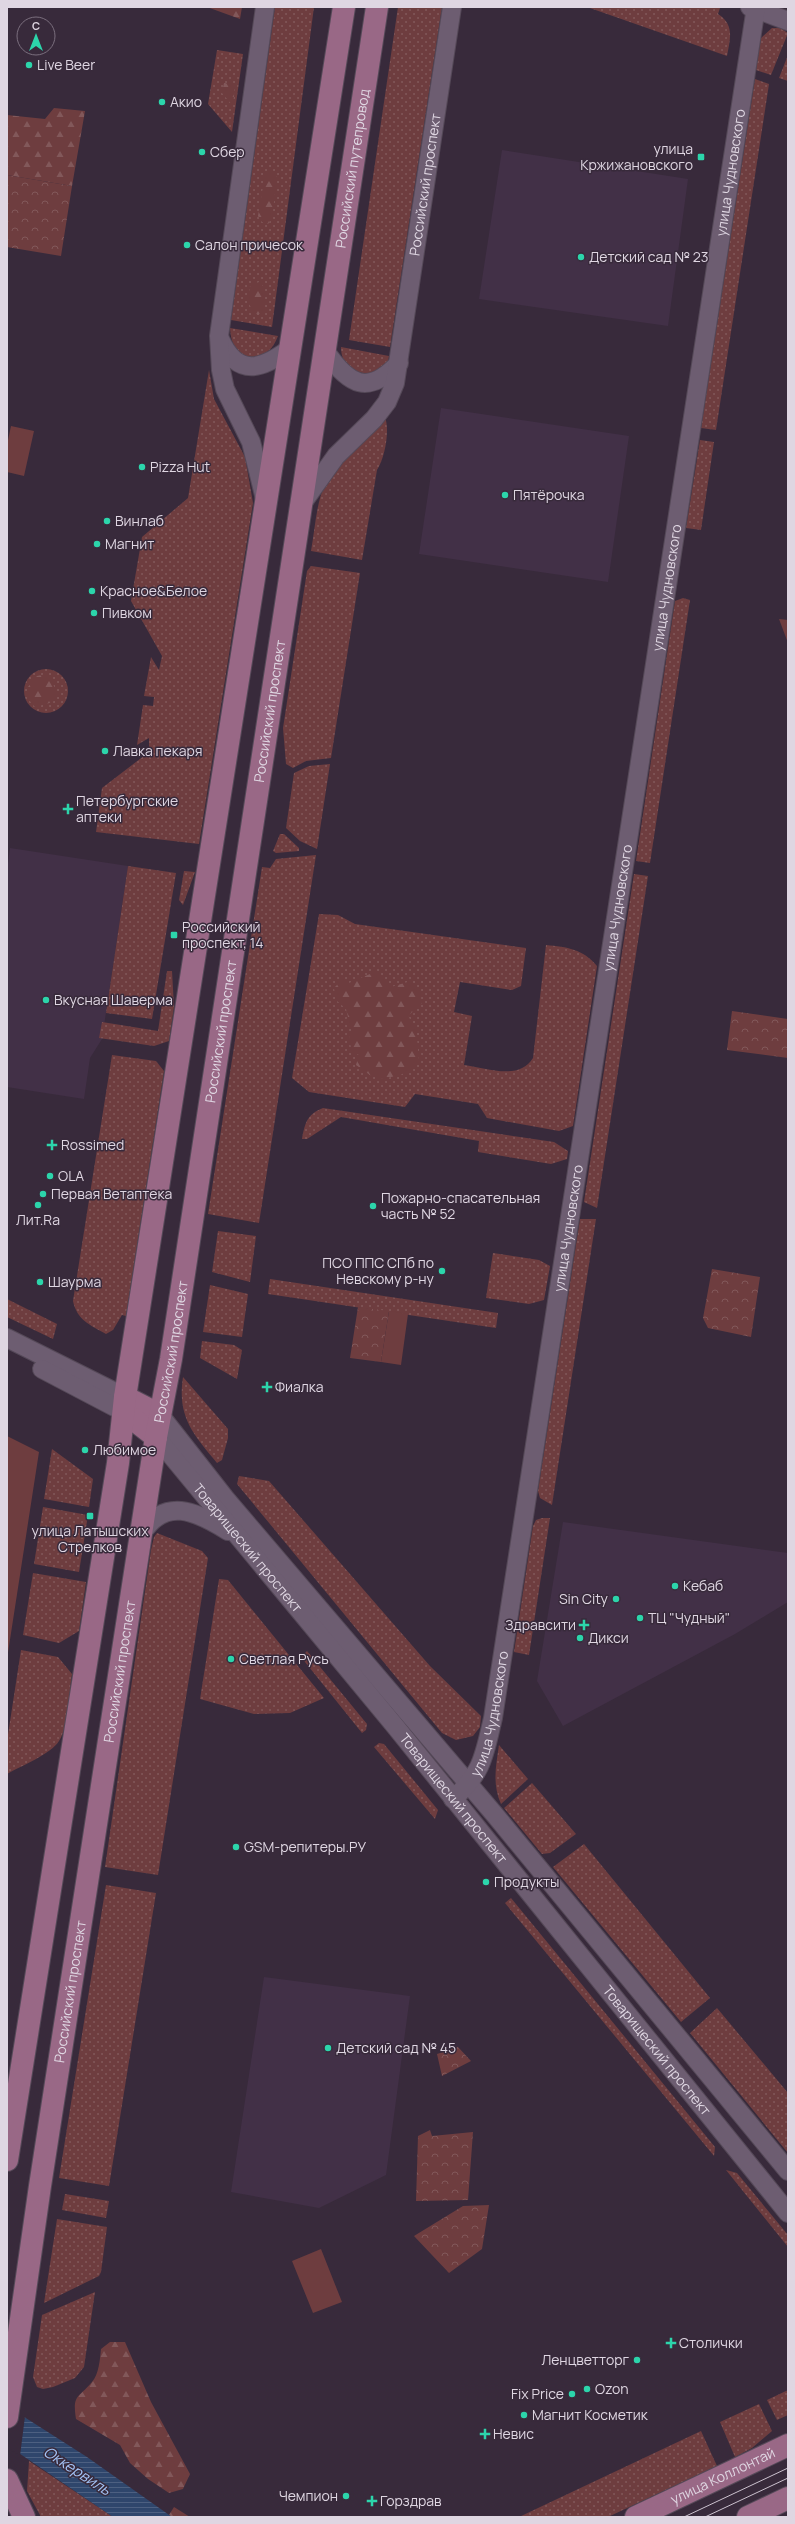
<svg xmlns="http://www.w3.org/2000/svg" width="795" height="2524" font-family="Manrope,sans-serif">
	<defs>
		<pattern id="grass-dots" width="8" height="8" patternUnits="userSpaceOnUse"><rect width="8" height="8" fill="#6e3d3f"/><path d="M2 2h.1M6 6h.1" fill="none" stroke="#82585a" stroke-width="1.8" stroke-linecap="round"/></pattern>
		<pattern id="forest-firs" width="22" height="20" patternUnits="userSpaceOnUse"><rect width="22" height="20" fill="#6e3d3f"/><path d="M5 1l3.5 6h-7zM16 11l3.5 6h-7z" fill="#82585a"/></pattern>
		<pattern id="park-crowns" width="20" height="18" patternUnits="userSpaceOnUse"><rect width="20" height="18" fill="#6e3d3f"/><path d="M2 6a3 3 0 1 1 6 0M12 15a3 3 0 1 1 6 0" fill="none" stroke="#82585a"/></pattern>
		<pattern id="water-rules" width="6" height="5" patternUnits="userSpaceOnUse"><rect width="6" height="5" fill="#2f466c"/><path d="M0 2.5h6" fill="none" stroke="#4d6081"/></pattern>
	</defs>
	<rect width="100%" height="100%" fill="#382a3b"/>
	<path fill="#423047" d="M502,150L688,179L668,326L479,299Z
		M441,408L629,436L608,582L419,554Z
		M10,848L128,866L102,1039L90,1058L84,1099L7,1087V870Z
		M563,1522L788,1553V1602L735,1634L563,1726L537,1681Z
		M264,1977L410,1996L386,2175L319,2208L231,2192Z"/>
	<path fill="url(#grass-dots)" d="M275,7H314L272,327L231,320Z
		M398,7H442L390,347L349,340Z
		M587,7L720,8L718,14C735,25 730,39 727,56Z
		M772,28H780L788,33L771,75L756,70L761,38Z
		M217,50L243,54L232,132L208,104Z
		M788,55V81L779,78Z
		M755,79L769,84L716,430L701,428Z
		M230,328L278,336C272,351 266,355 250,358C235,352 231,343 230,328Z
		M341,347L389,356L388,362L373,374C356,374 341,367 341,347Z
		M209,370L214,399L245,457L253,503L199,844L96,832L102,788L149,752V738L137,745L143,705L153,706L154,697L144,696L151,657L159,670L162,656L131,601L142,537L188,498Z
		M385,417C390,430 385,458 377,470L362,560L311,551C315,529 316,504 325,484C338,458 364,438 385,417Z
		M700,440L714,442L701,530L686,528Z
		M311,566L360,573L331,758L306,761L293,768L286,764L283,728L307,571Z
		M683,598L690,600L650,863L636,861L675,601Z
		M24 691a22 22 0 1 1 44 0a22 22 0 1 1-44 0Z
		M330,764L317,849L300,841L286,828L294,773L309,766Z
		M280,834H284L299,848V851L276,853L273,851Z
		M316,855L259,1223L208,1214L262,867L270,868L276,859Z
		M128,866L176,873L152,1019L106,1013Z
		M184,871L195,872L183,905L179,900Z
		M634,874L648,876L597,1208L584,1202Z
		M319,914L338,915L355,924L526,948L521,986L512,990L460,982L454,1012L472,1016L464,1065C487,1068 519,1081 533,1058L546,945C567,947 583,949 597,966L573,1126L559,1131L487,1118L478,1104L415,1094L405,1107L309,1092L292,1078Z
		M167,971H172L174,1007L169,1041L154,1046L99,1038L102,1022L158,1031Z
		M112,1055L156,1061L164,1071L126,1316L122,1315L113,1330L106,1334C90,1325 77,1320 73,1301Z
		M323,1108L554,1142L568,1151L567,1159L551,1164L478,1152L479,1141L341,1117L307,1139H302C305,1123 307,1114 323,1108Z
		M580,1219H596L552,1505L540,1498L538,1491Z
		M218,1231L256,1236L250,1282L212,1272Z
		M493,1253L539,1260L550,1266L544,1300L529,1304L486,1298Z
		M270,1279L498,1313L496,1328L268,1294Z
		M210,1285L248,1294L242,1337L203,1332Z
		M7,1299L57,1324L53,1339L7,1317Z
		M202,1341L234,1345L242,1350L237,1379L200,1358Z
		M183,1377L228,1429V1438L222,1460L217,1463C193,1434 177,1417 183,1377Z
		M52,1449L93,1479L89,1507L44,1499Z
		M239,1476L269,1481L430,1666L481,1716L480,1727L473,1736L456,1740L442,1733L237,1484Z
		M43,1507L88,1515L79,1572L34,1564Z
		M542,1518H550L529,1655L514,1652L533,1526L536,1520Z
		M157,1533L202,1551L208,1558L158,1875L105,1867L151,1550L154,1537Z
		M33,1573L86,1582L79,1631L59,1643L23,1635Z
		M219,1579L228,1580L324,1698L290,1713L254,1714L200,1699Z
		M21,1650L58,1657L72,1674C69,1692 69,1726 59,1741C51,1754 21,1766 7,1774V1741Z
		M307,1651L367,1724L366,1730L362,1733L301,1657Z
		M379,1743L384,1744L438,1810L435,1819L374,1747Z
		M499,1745L528,1779L501,1804C492,1784 496,1766 499,1745Z
		M532,1783L576,1834L550,1853L542,1854L504,1808Z
		M584,1844L710,1998L681,2022L553,1867Z
		M106,1885L156,1893L109,2186L59,2178Z
		M511,1898L715,2147L714,2156L505,1903Z
		M717,2008L788,2093V2153L690,2033Z
		M726,2170L737,2173L788,2235V2247Z
		M65,2194L109,2201L106,2218L62,2210Z
		M57,2219L107,2227L101,2272L99,2276L44,2303Z
		M95,2292L84,2367L75,2378L53,2387L43,2389L37,2387L33,2377L42,2315Z
		M788,2390V2415L777,2420L767,2400Z
		M759,2404L772,2431L752,2448L735,2457L720,2422Z
		M701,2431L717,2466L608,2517H519Z
		M29,2461L113,2517H41L27,2491Z"/>
	<path fill="url(#forest-firs)" d="M207,7H242L240,19Z
		M224,83L235,84L233,106L222,93Z
		M54,108L85,111L72,186L7,175V115L45,119Z
		M268,172H276L277,177L272,218L268,224L262,222L258,216L265,175Z
		M259,282L265,288L263,311L258,315C247,308 248,298 250,286Z
		M47,674C54,684 58,691 53,702L35,707L28,699V687L37,676Z
		M377,971L391,987L411,981L419,991L422,1003L408,1016L416,1029L419,1060L413,1069L400,1075L382,1079L370,1075L356,1065L359,1055L352,1052L349,1038L352,1027L345,1021L348,1017L346,1009L336,1000L334,988L342,980L349,983Z
		M110,2342H125L151,2402L190,2474L183,2489L169,2493L148,2479L130,2463L120,2445L76,2419C72,2394 79,2398 92,2382C99,2374 100,2359 101,2349Z
		M174,2507L190,2517H172L169,2515Z"/>
	<path fill="url(#park-crowns)" d="M7,175L72,186L61,256L7,247Z
		M732,1011L788,1019V1058L727,1050Z
		M712,1269L760,1277L751,1337L708,1328L703,1318Z
		M358,1307L389,1311L381,1362L350,1358Z
		M458,2047L471,2061L442,2076L437,2054Z
		M430,2130L432,2136L473,2132L468,2200L416,2201L418,2136Z
		M489,2205L482,2249L449,2273L414,2236L463,2206Z"/>
	<path fill="#6e3d3f" d="M11,426L34,431L24,476L7,472V445Z
		M779,619L788,620V643Z
		M389,1311L408,1314L401,1365L381,1362Z
		M7,1436L39,1452L7,1659Z
		M321,2249L342,2302L313,2313L292,2261Z"/>
	<path fill="url(#water-rules)" d="M7,2406L87,2457L172,2517H113L7,2445Z"/>
	<path fill="#382a3b" d="M7,2404L25,2416L20,2456L7,2447Z"/>
	<g fill="none" stroke-linecap="round" stroke-linejoin="round">
		<g stroke="#554958" stroke-width="20">
			<g id="minor">
				<path d="M750,7L788,21"/>
				<path d="M220,339C238,379 263,369 292,347"/>
				<path d="M326,352C349,385 368,396 399,363"/>
				<path d="M265,499L251,442L225,389L221,370L219,336L265,7"/>
				<path id="s1" d="M301,505L336,456L374,419L387,402L395,383L452,7"/>
				<path d="M7,1338L125,1397"/>
				<path d="M42,1369L124,1412"/>
				<path d="M160,1415L225,1498L495,1815L788,2171"/>
				<path id="s2" d="M156,1437L395,1726L788,2213"/>
				<path d="M141,1535C164,1496 196,1511 228,1531"/>
				<path id="s3" d="M453,1799C483,1772 484,1756 493,1718L756,7"/>
			</g>
		</g>
		<g stroke="#554958" stroke-width="24">
			<g id="major">
				<path d="M125,1397L160,1415"/>
				<path d="M124,1412L156,1437"/>
				<path d="M7,2160L118,1463L125,1397L344,7"/>
				<path id="s4" d="M7,2417L40,2186L156,1437L171,1359L377,7"/>
				<path d="M7,2480L24,2517"/>
				<path id="s5" d="M636,2517L788,2445"/>
				<path d="M748,2517L788,2498"/>
			</g>
		</g>
		<use href="#minor" stroke="#6d5d71" stroke-width="18"/>
		<use href="#major" stroke="#996886" stroke-width="22"/>
		<path stroke="#cbc1ce" stroke-width="1" d="M684,2517L788,2468
			M705,2517L788,2478"/>
	</g>
	<g fill="#2cd5ab" stroke="#382a3b" stroke-width="1.5">
		<circle cx="29" cy="65" r="4"/>
		<circle cx="162" cy="102" r="4"/>
		<circle cx="202" cy="152" r="4"/>
		<rect x="697" y="153" width="8" height="8" rx="2"/>
		<circle cx="187" cy="245" r="4"/>
		<circle cx="581" cy="257" r="4"/>
		<circle cx="142" cy="467" r="4"/>
		<circle cx="505" cy="495" r="4"/>
		<circle cx="107" cy="521" r="4"/>
		<circle cx="97" cy="544" r="4"/>
		<circle cx="92" cy="591" r="4"/>
		<circle cx="94" cy="613" r="4"/>
		<circle cx="105" cy="751" r="4"/>
		<path d="M66 803h4v4h4v4h-4v4h-4v-4h-4v-4h4z"/>
		<rect x="170" y="931" width="8" height="8" rx="2"/>
		<circle cx="46" cy="1000" r="4"/>
		<path d="M50 1139h4v4h4v4h-4v4h-4v-4h-4v-4h4z"/>
		<circle cx="50" cy="1176" r="4"/>
		<circle cx="43" cy="1194" r="4"/>
		<circle cx="38" cy="1205" r="4"/>
		<circle cx="373" cy="1206" r="4"/>
		<circle cx="442" cy="1271" r="4"/>
		<circle cx="40" cy="1282" r="4"/>
		<path d="M265 1381h4v4h4v4h-4v4h-4v-4h-4v-4h4z"/>
		<circle cx="85" cy="1450" r="4"/>
		<rect x="86" y="1512" width="8" height="8" rx="2"/>
		<circle cx="675" cy="1586" r="4"/>
		<circle cx="616" cy="1599" r="4"/>
		<circle cx="640" cy="1618" r="4"/>
		<path d="M582 1619h4v4h4v4h-4v4h-4v-4h-4v-4h4z"/>
		<circle cx="580" cy="1638" r="4"/>
		<circle cx="231" cy="1659" r="4"/>
		<circle cx="236" cy="1847" r="4"/>
		<circle cx="486" cy="1882" r="4"/>
		<circle cx="328" cy="2048" r="4"/>
		<path d="M669 2337h4v4h4v4h-4v4h-4v-4h-4v-4h4z"/>
		<circle cx="637" cy="2360" r="4"/>
		<circle cx="587" cy="2389" r="4"/>
		<circle cx="572" cy="2394" r="4"/>
		<circle cx="524" cy="2415" r="4"/>
		<path d="M483 2428h4v4h4v4h-4v4h-4v-4h-4v-4h4z"/>
		<circle cx="346" cy="2496" r="4"/>
		<path d="M370 2495h4v4h4v4h-4v4h-4v-4h-4v-4h4z"/>
	</g>
	<g text-anchor="middle" stroke-width="3" stroke-linejoin="round" paint-order="stroke">
		<g font-size="14" fill="#dfd6e2" stroke="#382a3b" text-anchor="start">
			<text x="37" y="70">Live Beer</text>
			<text x="170" y="107">Акио</text>
			<text x="693" y="154" text-anchor="end">улица<tspan x="693" dy="16">Кржижановского</tspan></text>
			<text x="210" y="157">Сбер</text>
			<text x="195" y="250">Салон причесок</text>
			<text x="589" y="262">Детский сад № 23</text>
			<text x="150" y="472">Pizza Hut</text>
			<text x="513" y="500">Пятёрочка</text>
			<text x="115" y="526">Винлаб</text>
			<text x="105" y="549">Магнит</text>
			<text x="100" y="596">Красное&amp;Белое</text>
			<text x="102" y="618">Пивком</text>
			<text x="113" y="756">Лавка пекаря</text>
			<text x="76" y="806">Петербургские<tspan x="76" dy="16">аптеки</tspan></text>
			<text x="182" y="932">Российский<tspan x="182" dy="16">проспект, 14</tspan></text>
			<text x="54" y="1005">Вкусная Шаверма</text>
			<text x="61" y="1150">Rossimed</text>
			<text x="58" y="1181">OLA</text>
			<text x="51" y="1199">Первая Ветаптека</text>
			<text x="381" y="1203">Пожарно-спасательная<tspan x="381" dy="16">часть № 52</tspan></text>
			<text x="38" y="1225" text-anchor="middle">Лит.Ra</text>
			<text x="434" y="1268" text-anchor="end">ПСО ППС СПб по<tspan x="434" dy="16">Невскому р-ну</tspan></text>
			<text x="48" y="1287">Шаурма</text>
			<text x="275" y="1392">Фиалка</text>
			<text x="93" y="1455">Любимое</text>
			<text x="90" y="1536" text-anchor="middle">улица Латышских<tspan x="90" dy="16">Стрелков</tspan></text>
			<text x="683" y="1591">Кебаб</text>
			<text x="608" y="1604" text-anchor="end">Sin City</text>
			<text x="648" y="1623">ТЦ "Чудный"</text>
			<text x="576" y="1630" text-anchor="end">Здравсити</text>
			<text x="588" y="1643">Дикси</text>
			<text x="239" y="1664">Светлая Русь</text>
			<text x="244" y="1852">GSM-репитеры.РУ</text>
			<text x="494" y="1887">Продукты</text>
			<text x="336" y="2053">Детский сад № 45</text>
			<text x="679" y="2348">Столички</text>
			<text x="629" y="2365" text-anchor="end">Ленцветторг</text>
			<text x="595" y="2394">Ozon</text>
			<text x="564" y="2399" text-anchor="end">Fix Price</text>
			<text x="532" y="2420">Магнит Косметик</text>
			<text x="493" y="2439">Невис</text>
			<text x="338" y="2501" text-anchor="end">Чемпион</text>
			<text x="380" y="2506">Горздрав</text>
		</g>
		<g font-size="14" fill="#dfd6e2" stroke="#382a3b">
			<text dy="5" stroke="none"><textPath href="#s4" startOffset="2275">Российский путепровод</textPath></text>
			<text dy="5" stroke="none"><textPath href="#s3" startOffset="1656">улица Чудновского</textPath></text>
			<text dy="5" stroke="none"><textPath href="#s1" startOffset="356">Российский проспект</textPath></text>
			<text dy="5" stroke="none"><textPath href="#s3" startOffset="1236">улица Чудновского</textPath></text>
			<text dy="5" stroke="none"><textPath href="#s4" startOffset="1726">Российский проспект</textPath></text>
			<text dy="5" stroke="none"><textPath href="#s3" startOffset="912">улица Чудновского</textPath></text>
			<text dy="5" stroke="none"><textPath href="#s4" startOffset="1402">Российский проспект</textPath></text>
			<text dy="5" stroke="none"><textPath href="#s3" startOffset="588">улица Чудновского</textPath></text>
			<text dy="5" stroke="none"><textPath href="#s4" startOffset="1078">Российский проспект</textPath></text>
			<text dy="5" stroke="none"><textPath href="#s2" startOffset="144">Товарищеский проспект</textPath></text>
			<text dy="5" stroke="none"><textPath href="#s4" startOffset="754">Российский проспект</textPath></text>
			<text dy="5" stroke="none"><textPath href="#s3" startOffset="96">улица Чудновского</textPath></text>
			<text dy="5" stroke="none"><textPath href="#s2" startOffset="468">Товарищеский проспект</textPath></text>
			<text dy="5" stroke="none"><textPath href="#s4" startOffset="430">Российский проспект</textPath></text>
			<text dy="5" stroke="none"><textPath href="#s2" startOffset="792">Товарищеский проспект</textPath></text>
			<text dy="5" stroke="none"><textPath href="#s5" startOffset="96">улица Коллонтай</textPath></text>
		</g>
		<g font-size="15" font-style="italic" fill="#a3c3f6" stroke="#382a3b">
			<text transform="translate(77 2471) rotate(33)" y="5">Оккервиль</text>
		</g>
	</g>
	<rect width="795" height="2524" fill="none" stroke="#dfd6e2" stroke-width="16"/>
	<g transform="translate(36 36)"><circle r="19" fill="#382a3b" stroke="#7b6f7e"/>
	<path d="M0-3L7 15L0 10L-7 15Z" fill="#2cd5ab"/>
	<text y="-6" font-size="11" font-weight="bold" text-anchor="middle" fill="#dfd6e2">С</text>
	</g>
</svg>
